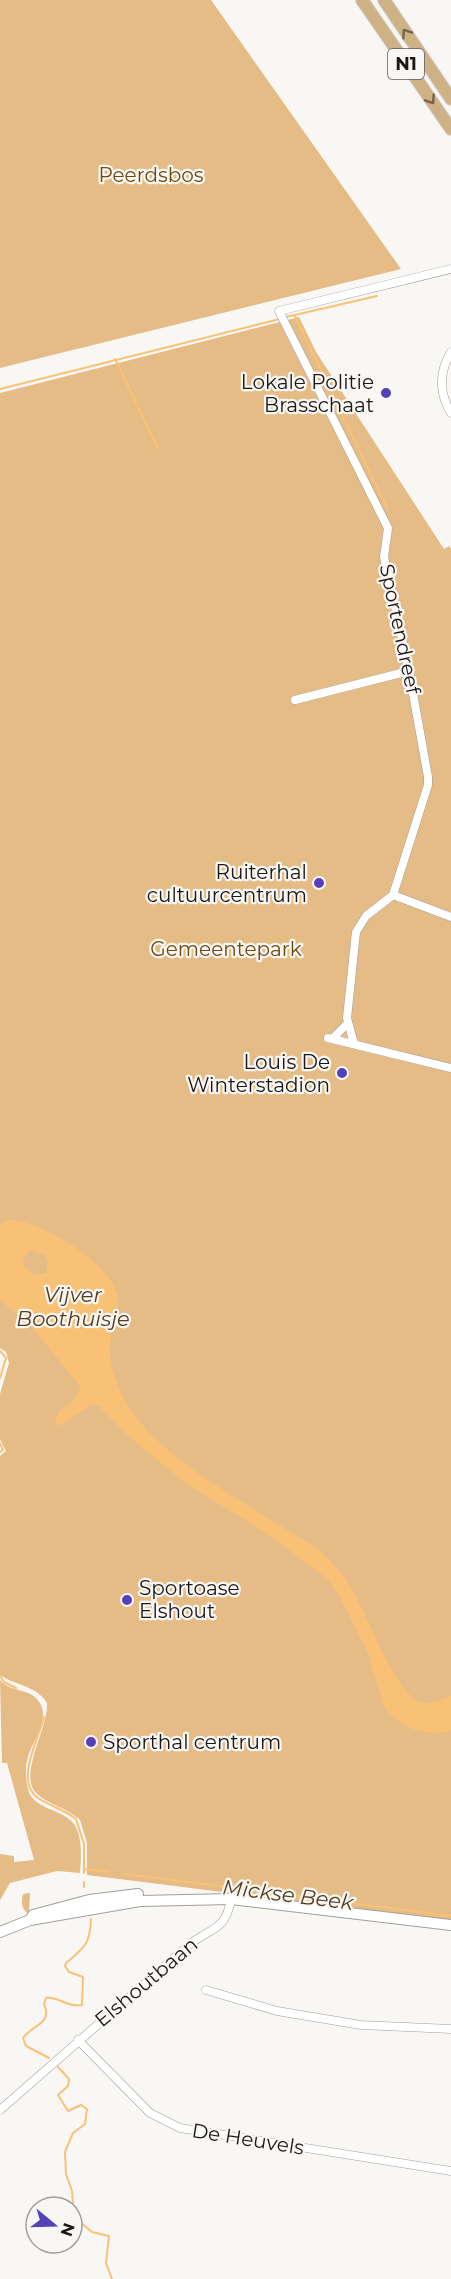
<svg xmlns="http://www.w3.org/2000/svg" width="451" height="2279" font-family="Montserrat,sans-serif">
	<rect width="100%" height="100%" fill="#f9f7f4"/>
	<path fill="#e6bc86" d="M0,0H211L401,269L0,368Z
		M299,317L316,352L444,549L449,546L451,549V1921L87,1875V1843L80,1820C68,1808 48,1805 36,1793C18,1775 49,1726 47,1703C36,1685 16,1686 0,1675V1456L6,1451L0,1439V1394L9,1363L6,1352L0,1348V393Z
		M0,1680C12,1694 33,1687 41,1705C49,1722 30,1744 27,1761C25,1769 26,1781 28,1789C32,1809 63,1809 74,1824C83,1837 81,1858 80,1873L57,1871L10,1883L0,1900V1854L14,1856V1862L34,1860L7,1763H2Z
		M30,1893L29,1914C21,1909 21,1902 23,1894Z"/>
	<path fill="#f8c176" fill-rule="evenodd" d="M9,1219C42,1222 113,1263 118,1299C120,1312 113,1326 111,1339C106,1364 120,1397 135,1416C176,1469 261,1512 318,1549C331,1561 342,1573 351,1588C368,1615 391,1684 416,1700C425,1707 441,1700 451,1696V1731C426,1737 400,1728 384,1707L368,1653L341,1599L328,1579L262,1530L188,1485L131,1438L99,1406L92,1404L63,1424L54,1426L59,1411C70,1404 78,1399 80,1386L31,1326L0,1300V1225ZM30,1250L45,1255L48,1261L46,1273L34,1275L23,1265L22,1259Z"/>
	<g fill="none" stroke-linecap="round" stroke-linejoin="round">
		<path stroke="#f8c176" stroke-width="2" d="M295,316L387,508
			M286,317L377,296
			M115,359L158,448
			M0,389L280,319
			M0,1351L6,1358L0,1378
			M0,1443L3,1450L0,1452
			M0,1676L4,1682L16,1688
			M44,1717C39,1738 14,1782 38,1798C50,1806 65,1810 76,1819L84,1844V1873
			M84,1869L108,1872
			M125,1874L451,1916
			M84,1882V1887
			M49,2058L26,2046L23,2038C33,2024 53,2024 44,2004L46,1998C58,1996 68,2008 82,2005L83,1977L69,1972L65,1966L66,1963C84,1948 90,1945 91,1919
			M58,2067L69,2079L68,2086L58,2095L68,2111L81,2105L87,2109L85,2124L73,2133L65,2152L66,2174L72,2191L74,2217L92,2232L109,2236L106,2263L112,2279"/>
		<g stroke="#a19f9c" stroke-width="9">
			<path id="minor" d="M451,352C439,372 439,393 451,413
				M295,700L409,671
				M393,895L428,785V777L409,671L384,557L388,528L279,311L451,269
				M328,1038L451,1068
				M332,1039L347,1024
				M354,1044L347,1018L356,932L366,916L393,895L451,917
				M206,1990L277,2011L361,2025L451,2029
				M78,2040L150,2113L180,2128L451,2171
				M0,2110L189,1945C211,1927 226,1931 231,1899"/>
		</g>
		<g stroke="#a19f9c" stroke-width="12">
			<path id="secondary" d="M30,1920L140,1901L231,1899L451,1925
				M0,1932L30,1920L33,1915L89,1900L138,1894"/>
		</g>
		<g stroke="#d6d5d5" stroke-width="14">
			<path id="primary" d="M362,0L451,129
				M384,0L451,99"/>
		</g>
		<use href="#minor" stroke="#fff" stroke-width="8"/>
		<use href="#secondary" stroke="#fff" stroke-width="10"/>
		<use href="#primary" stroke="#cfb186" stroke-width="12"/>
	</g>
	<defs><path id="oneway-chevron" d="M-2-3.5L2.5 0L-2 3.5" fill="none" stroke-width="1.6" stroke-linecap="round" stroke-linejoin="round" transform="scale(1.5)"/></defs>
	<g stroke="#74644e">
		<use href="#oneway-chevron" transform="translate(406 33) rotate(-124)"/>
		<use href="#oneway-chevron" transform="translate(431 100) rotate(56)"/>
	</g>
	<g fill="#5442ba" stroke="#f9f7f4" stroke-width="2">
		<circle cx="386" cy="393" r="6"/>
		<circle cx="319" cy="883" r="6"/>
		<circle cx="342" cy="1073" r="6"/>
		<circle cx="127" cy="1600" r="6"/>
		<circle cx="91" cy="1742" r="6"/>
	</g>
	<g text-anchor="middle" stroke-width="4.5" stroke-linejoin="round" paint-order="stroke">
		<rect fill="#f9f7f4" stroke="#5c5b59" stroke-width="1.5" x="388" y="49" width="36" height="30" rx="4.5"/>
		<g font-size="18" font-weight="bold" fill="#191817">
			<text x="406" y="70">N1</text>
		</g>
		<g font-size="20" fill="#6e4a0f" stroke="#f9f7f4">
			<text x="151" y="182">Peerdsbos</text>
			<text x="226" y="956">Gemeentepark</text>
		</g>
		<g font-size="20" fill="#191817" stroke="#f9f7f4" text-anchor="end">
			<text x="374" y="389">Lokale Politie<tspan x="374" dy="23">Brasschaat</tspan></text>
			<text x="307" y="879">Ruiterhal<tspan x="307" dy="23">cultuurcentrum</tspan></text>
			<text x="330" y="1069">Louis De<tspan x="330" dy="23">Winterstadion</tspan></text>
			<text x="139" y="1595" text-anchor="start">Sportoase<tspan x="139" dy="23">Elshout</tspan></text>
			<text x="103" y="1749" text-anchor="start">Sporthal centrum</text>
		</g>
		<g font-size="20" fill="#191817" stroke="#f9f7f4">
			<text transform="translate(400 629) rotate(78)" y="7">Sportendreef</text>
			<text transform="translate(146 1982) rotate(-40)" y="7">Elshoutbaan</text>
			<text transform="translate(248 2139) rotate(9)" y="7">De Heuvels</text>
		</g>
		<g font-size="21" font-style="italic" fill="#543d1d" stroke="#f9f7f4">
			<text x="73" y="1302">Vijver<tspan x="73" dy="24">Boothuisje</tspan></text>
			<text transform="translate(288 1895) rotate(7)" y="7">Mickse Beek</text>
		</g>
	</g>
	<g transform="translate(54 2225) rotate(109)"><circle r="28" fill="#f9f7f4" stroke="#9f9e9c" stroke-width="1.5"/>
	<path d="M0-4.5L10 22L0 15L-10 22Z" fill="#5442ba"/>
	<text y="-9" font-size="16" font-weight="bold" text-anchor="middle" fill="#191817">N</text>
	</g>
</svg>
